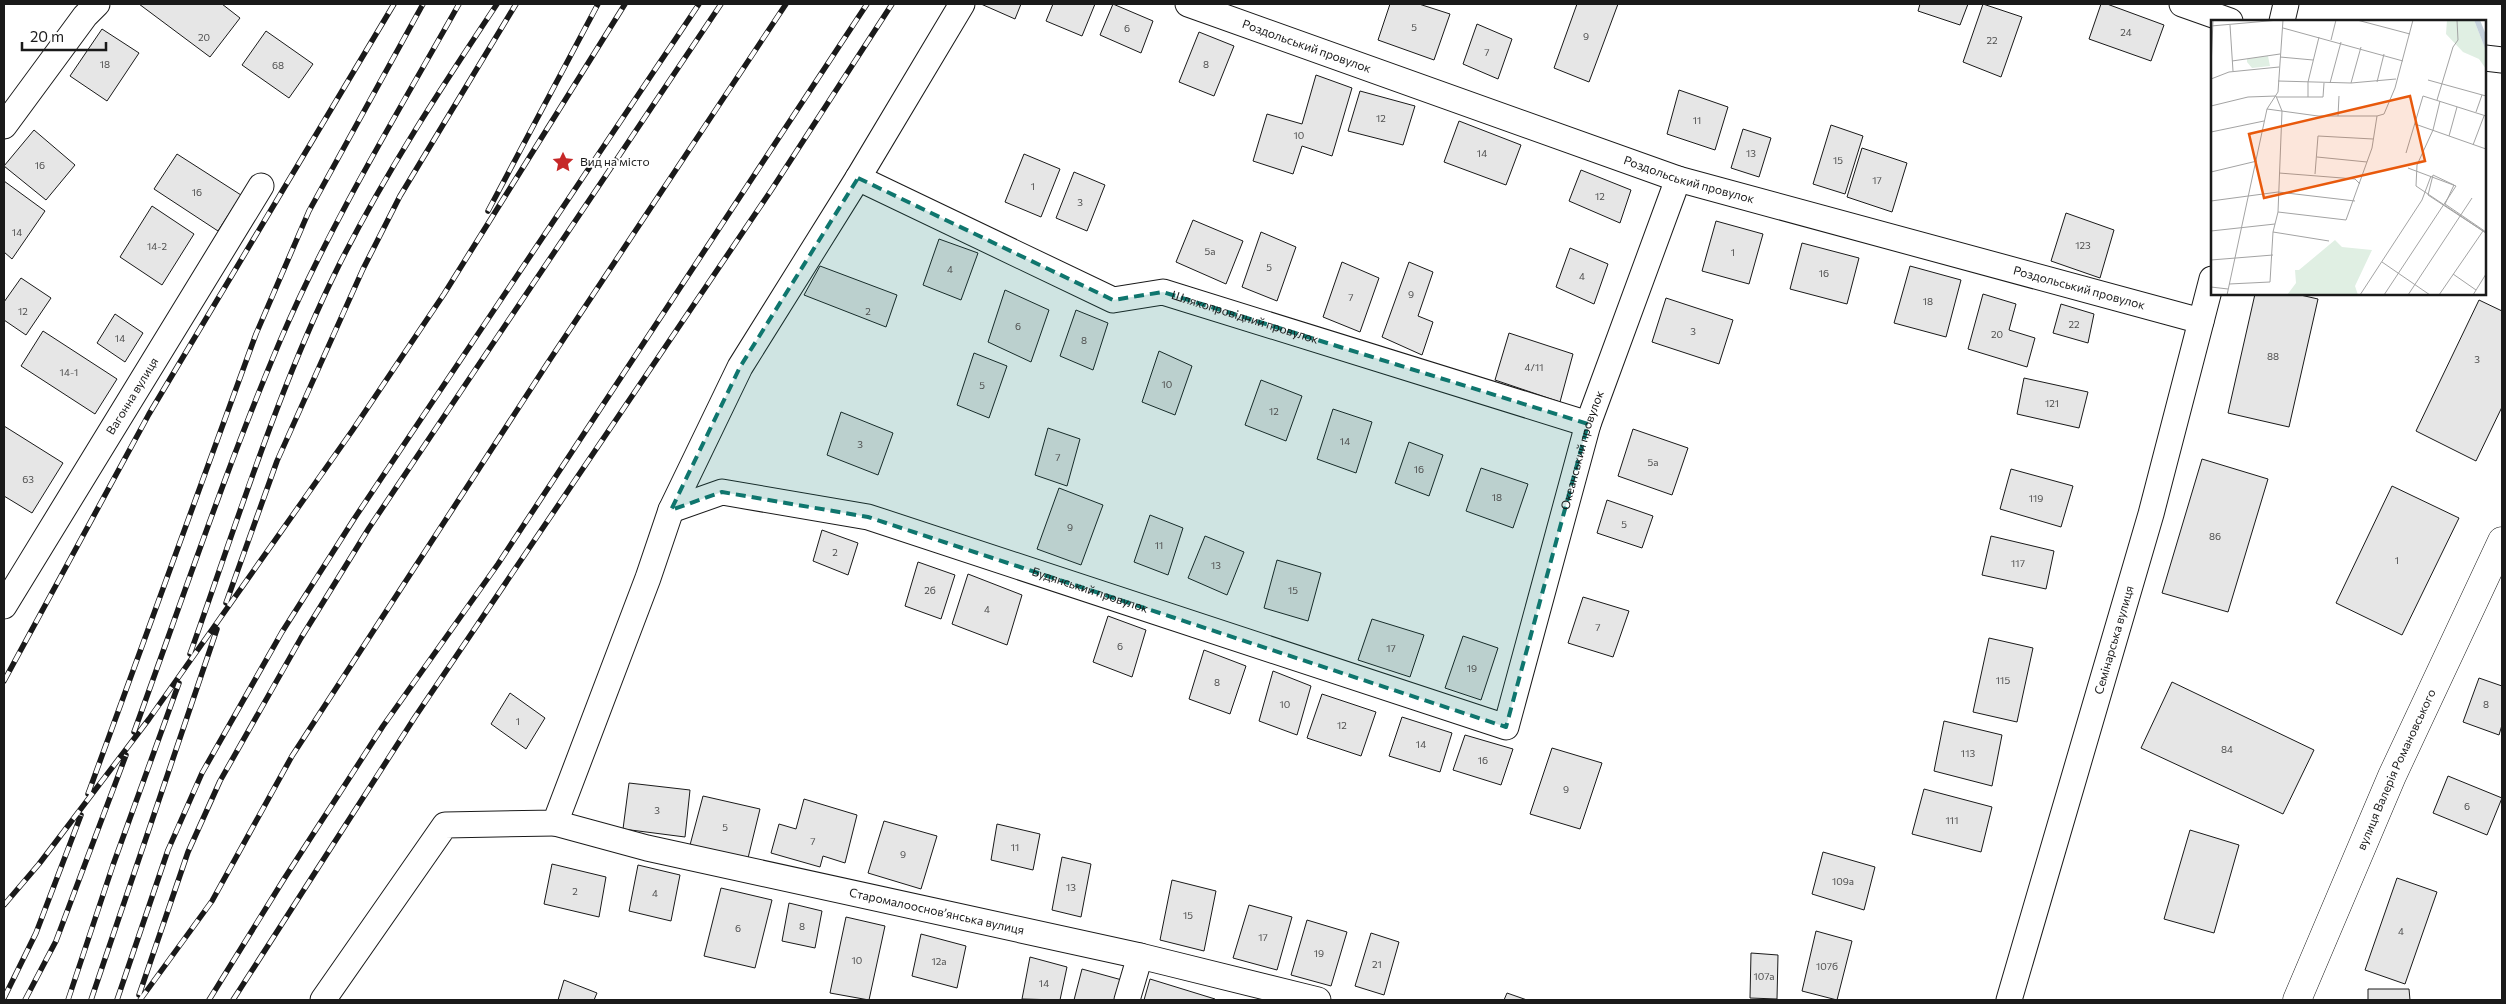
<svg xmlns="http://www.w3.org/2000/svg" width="2506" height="1004" font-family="Commissioner,sans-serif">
	<rect width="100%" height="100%" fill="#fff"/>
	<path fill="#e6e6e6" stroke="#1a1a1a" d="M139,4H222L240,18L210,57Z
		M981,4H1021L1015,19Z
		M1053,4H1095L1082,36L1046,21Z
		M1113,4L1153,21L1141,53L1100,35Z
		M1390,4H1419L1450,14L1434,60L1378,40Z
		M1577,4H1618L1589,82L1554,68Z
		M1920,4H1968L1960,25L1918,11Z
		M1983,4L2022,17L2001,77L1963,62Z
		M2101,4H2107L2164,25L2151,61L2089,39Z
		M1477,24L1512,39L1498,79L1463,64Z
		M102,29L139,53L107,101L70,76Z
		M266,31L313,64L289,98L242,65Z
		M1199,32L1234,46L1214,96L1179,82Z
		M1316,75L1352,88L1332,156L1302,146L1293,174L1253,161L1267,114L1302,124Z
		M1679,90L1728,107L1715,150L1667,134Z
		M1360,91L1415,106L1403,145L1348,131Z
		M1459,121L1521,145L1506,185L1444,162Z
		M1831,125L1863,136L1845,194L1813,184Z
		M1743,129L1771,138L1759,177L1731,168Z
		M34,130L75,165L46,200L4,166Z
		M1862,148L1907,163L1892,212L1847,197Z
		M177,154L241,195L218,231L154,189Z
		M1024,154L1060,169L1041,217L1005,202Z
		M1581,170L1631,190L1620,223L1569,201Z
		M1074,172L1105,185L1087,231L1056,218Z
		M4,181L45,211L12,259L4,252Z
		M152,206L194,234L162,285L120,257Z
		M2066,213L2114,230L2100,278L2051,261Z
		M1193,220L1243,241L1226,284L1176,262Z
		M1716,221L1763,234L1749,284L1702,271Z
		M1261,232L1296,247L1277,301L1242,287Z
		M939,239L978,253L961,300L923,285Z
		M1802,243L1859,258L1847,304L1790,289Z
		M1570,248L1608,264L1594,304L1556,287Z
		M1342,262L1379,278L1360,332L1323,317Z
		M1409,262L1433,272L1418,316L1433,322L1422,355L1382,337Z
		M820,266L897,295L886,327L804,295Z
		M1910,266L1961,280L1946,337L1894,323Z
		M21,278L51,298L26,335L4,320V302Z
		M1005,290L1049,310L1031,362L988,342Z
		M1983,294L2016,304L2009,330L2035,338L2027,367L1968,349Z
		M2255,294H2296L2318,299L2289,427L2228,413Z
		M1666,298L1733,320L1719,364L1652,342Z
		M2479,300L2502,311V407L2476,461L2416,431Z
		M2061,304L2094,314L2088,343L2053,333Z
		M1076,310L1108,323L1093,370L1060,356Z
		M115,314L143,333L125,362L97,343Z
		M43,331L117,379L95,414L21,366Z
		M1509,333L1573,354L1560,402L1495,380Z
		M1159,351L1192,366L1175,415L1142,402Z
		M974,353L1007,366L989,418L957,405Z
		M2024,378L2088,392L2079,428L2017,414Z
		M1261,380L1302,396L1286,441L1245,425Z
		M1333,409L1372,422L1356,473L1317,459Z
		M841,412L893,433L878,475L827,455Z
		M4,426L63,463L32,513L4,496Z
		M1048,428L1080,439L1067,486L1035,475Z
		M1633,429L1688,448L1672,495L1618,476Z
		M1409,442L1443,455L1429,496L1395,483Z
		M2202,459L2268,479L2228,612L2162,593Z
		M1481,468L1528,484L1513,528L1466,511Z
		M2011,469L2073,486L2061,527L2000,509Z
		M2392,486L2459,518L2402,635L2336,603Z
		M1059,488L1103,505L1081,565L1037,549Z
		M1607,500L1653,516L1642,548L1597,533Z
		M1150,515L1183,528L1168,575L1134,562Z
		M822,530L858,543L848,575L813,561Z
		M1205,536L1244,552L1227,595L1188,578Z
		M1991,536L2054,551L2046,589L1982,575Z
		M1277,560L1321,573L1308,621L1264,608Z
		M918,562L955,575L941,619L905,606Z
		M968,574L1022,595L1007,645L952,624Z
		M1583,597L1629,611L1613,657L1568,643Z
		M1108,616L1146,630L1132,677L1093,662Z
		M1372,619L1424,635L1410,677L1358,660Z
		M1463,636L1498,648L1481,700L1445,688Z
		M1989,638L2033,648L2017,722L1973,712Z
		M1204,650L1246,666L1230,714L1189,699Z
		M1273,671L1311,686L1297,735L1259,721Z
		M2479,678L2502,686V725L2499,735L2463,722Z
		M2172,682L2314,750L2283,814L2141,748Z
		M510,693L545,718L526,749L491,724Z
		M1322,694L1376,712L1361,756L1307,738Z
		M1402,717L1452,733L1440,772L1389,756Z
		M1944,721L2002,735L1992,786L1934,771Z
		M1465,735L1513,749L1501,785L1453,770Z
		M1552,748L1602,763L1580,829L1530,814Z
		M2448,776L2502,798L2487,835L2433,813Z
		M629,783L690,790L685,837L623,829Z
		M1924,789L1992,807L1981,852L1912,834Z
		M703,796L760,809L748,858L690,845Z
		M804,799L857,815L845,863L823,856L820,867L771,853L779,824L796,829Z
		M884,821L937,836L921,889L868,873Z
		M997,824L1040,834L1033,870L991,860Z
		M2190,830L2239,845L2214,933L2164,919Z
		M1823,852L1875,867L1864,910L1812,894Z
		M1062,857L1091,864L1081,917L1052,910Z
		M552,864L606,877L599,917L544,904Z
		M638,865L680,875L671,921L629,911Z
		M2397,878L2437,892L2405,984L2365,970Z
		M1172,880L1216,891L1204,951L1160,940Z
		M721,888L772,900L755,968L704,956Z
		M789,903L822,911L815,948L782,941Z
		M1249,905L1292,917L1277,970L1233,958Z
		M846,917L885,926L869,1000L830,993Z
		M1307,920L1347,932L1331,986L1291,975Z
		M1816,931L1852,941L1837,1000L1802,991Z
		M1371,933L1399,942L1384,995L1355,986Z
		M921,934L966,946L957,988L912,976Z
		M1751,953L1778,955L1777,999L1750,998Z
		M1030,957L1067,967L1060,1000L1022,999Z
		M1082,969L1122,980L1117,1000H1074Z
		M1150,979L1215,999L1214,1000H1144Z
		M564,980L597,993L594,1000H558Z
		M2368,989H2409L2410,1000H2368Z
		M1507,993L1527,1000H1504Z"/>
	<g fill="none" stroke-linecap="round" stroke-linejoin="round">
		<g stroke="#1a1a1a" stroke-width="27">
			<g id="street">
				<path id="s1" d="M1188,4L1678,179L2201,321"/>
				<path d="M2182,4L2230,21"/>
				<path d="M2282,21L2286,4"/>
				<path d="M2485,58L2502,60"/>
				<path d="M4,126L85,16L97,4"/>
				<path id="s2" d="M858,178L1113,300L1163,292L1588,424"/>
				<path id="s3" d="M671,510L722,492L868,517L1506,727L1588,424L1678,179"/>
				<path id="s4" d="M4,606L261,186"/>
				<path id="s5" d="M555,823L647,848L1140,956L1318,1000"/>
				<path d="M323,1000L445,825L555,823L648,578L671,510L740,367L858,178L962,4"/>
				<path d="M1127,1000L1140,956"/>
				<path id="s6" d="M2009,1000L2151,514L2212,279"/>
			</g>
		</g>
		<g stroke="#1a1a1a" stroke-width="29">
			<g id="secondary">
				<path id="s7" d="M2297,1000L2392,776L2502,541"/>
			</g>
		</g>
		<use href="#street" stroke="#fff" stroke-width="25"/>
		<use href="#secondary" stroke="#fff" stroke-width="28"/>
		<g stroke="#1a1a1a" stroke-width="5.5">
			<path id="rail" d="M488,211L598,4
				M226,603L277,461L363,269L400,196L516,4
				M190,654C237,523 278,388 340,263C386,172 441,88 497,4
				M4,681L149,414L394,4
				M134,732C182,601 226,468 280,341C330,224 397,114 459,4
				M88,794L256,334L309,211L423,4
				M4,905L39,864L149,719L352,431L444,294L625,4
				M139,995L188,852L220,781L301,638L369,528L721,4
				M4,998L36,933L81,815
				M25,1000L56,941L126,755
				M68,1000L113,865L179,683
				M91,1000L217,629
				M117,1000L168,850L202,773L282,632L354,519L699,4
				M140,1000L212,901L292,756L547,364L786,4
				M209,1000L284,879L383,726L498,564L867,4
				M233,1000L415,717L772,189L892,4"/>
		</g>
		<use href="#rail" stroke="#fff" stroke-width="4" stroke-dasharray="11" stroke-linecap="butt"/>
	</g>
	<path fill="#0f766e" fill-opacity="0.2" stroke="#0f766e" stroke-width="4" stroke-dasharray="10 6" stroke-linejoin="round" d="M858,178L1113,300L1163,292L1588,424L1506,727L868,517L722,492L671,510L740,367Z"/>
	<defs>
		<g id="sight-bare" transform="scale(1.725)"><path d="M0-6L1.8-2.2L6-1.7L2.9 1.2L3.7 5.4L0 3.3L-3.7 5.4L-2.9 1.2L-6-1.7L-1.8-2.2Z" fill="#c62828" stroke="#fff" stroke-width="2.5" paint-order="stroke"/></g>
	</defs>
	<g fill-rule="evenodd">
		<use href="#sight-bare" x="563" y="162"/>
	</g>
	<g text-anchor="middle" stroke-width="4" stroke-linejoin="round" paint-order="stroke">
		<g font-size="10" fill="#4d4d4d">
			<text x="1414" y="31">5</text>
			<text x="1127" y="32">6</text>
			<text x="2126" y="36">24</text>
			<text x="1586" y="40">9</text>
			<text x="204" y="41">20</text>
			<text x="1992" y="44">22</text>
			<text x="1487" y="56">7</text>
			<text x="105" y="68">18</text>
			<text x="1206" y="68">8</text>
			<text x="278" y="69">68</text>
			<text x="1381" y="122">12</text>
			<text x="1697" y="124">11</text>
			<text x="1299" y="139">10</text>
			<text x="1482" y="157">14</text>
			<text x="1751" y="157">13</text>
			<text x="1838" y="164">15</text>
			<text x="40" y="169">16</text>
			<text x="1877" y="184">17</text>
			<text x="1033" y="190">1</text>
			<text x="197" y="196">16</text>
			<text x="1600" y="200">12</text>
			<text x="1080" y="206">3</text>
			<text x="17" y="236">14</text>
			<text x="2083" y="249">123</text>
			<text x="157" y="250">14-2</text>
			<text x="1210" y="255">5а</text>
			<text x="1733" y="256">1</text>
			<text x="1269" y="271">5</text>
			<text x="950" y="273">4</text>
			<text x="1824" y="277">16</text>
			<text x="1582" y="280">4</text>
			<text x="1411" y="298">9</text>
			<text x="1351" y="301">7</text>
			<text x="1928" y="305">18</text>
			<text x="23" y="315">12</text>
			<text x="868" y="315">2</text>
			<text x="2074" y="328">22</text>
			<text x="1018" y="330">6</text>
			<text x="1693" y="335">3</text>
			<text x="1997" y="338">20</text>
			<text x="120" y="342">14</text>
			<text x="1084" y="344">8</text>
			<text x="2273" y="360">88</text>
			<text x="2477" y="363">3</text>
			<text x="1534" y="371">4/11</text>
			<text x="69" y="376">14-1</text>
			<text x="1167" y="388">10</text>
			<text x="982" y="389">5</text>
			<text x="2052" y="407">121</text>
			<text x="1274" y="415">12</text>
			<text x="1345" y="445">14</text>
			<text x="860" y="448">3</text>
			<text x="1058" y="461">7</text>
			<text x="1653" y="466">5а</text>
			<text x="1419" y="473">16</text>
			<text x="28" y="483">63</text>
			<text x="1497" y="501">18</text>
			<text x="2036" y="502">119</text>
			<text x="1624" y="528">5</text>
			<text x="1070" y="531">9</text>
			<text x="2215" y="540">86</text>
			<text x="1159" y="549">11</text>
			<text x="835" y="556">2</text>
			<text x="2397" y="564">1</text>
			<text x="2018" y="567">117</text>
			<text x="1216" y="569">13</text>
			<text x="930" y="594">2б</text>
			<text x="1293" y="594">15</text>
			<text x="987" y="613">4</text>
			<text x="1598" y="631">7</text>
			<text x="1120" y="650">6</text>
			<text x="1391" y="652">17</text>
			<text x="1472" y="672">19</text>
			<text x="2003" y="684">115</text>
			<text x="1217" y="686">8</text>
			<text x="1285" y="708">10</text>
			<text x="2486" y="708">8</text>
			<text x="518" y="725">1</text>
			<text x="1342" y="729">12</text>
			<text x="1421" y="748">14</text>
			<text x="2227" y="753">84</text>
			<text x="1968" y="757">113</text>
			<text x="1483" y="764">16</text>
			<text x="1566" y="793">9</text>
			<text x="2467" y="810">6</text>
			<text x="657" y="814">3</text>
			<text x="1952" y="824">111</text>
			<text x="725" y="831">5</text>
			<text x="813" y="845">7</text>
			<text x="1015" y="851">11</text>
			<text x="903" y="858">9</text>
			<text x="1843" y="885">109а</text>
			<text x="1071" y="891">13</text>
			<text x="575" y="895">2</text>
			<text x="655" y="897">4</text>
			<text x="1188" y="919">15</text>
			<text x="802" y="930">8</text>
			<text x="738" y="932">6</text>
			<text x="2401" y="935">4</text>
			<text x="1263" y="941">17</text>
			<text x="1319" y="957">19</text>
			<text x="857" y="964">10</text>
			<text x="939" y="965">12а</text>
			<text x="1377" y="968">21</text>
			<text x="1827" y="970">107б</text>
			<text x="1764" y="980">107а</text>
			<text x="1044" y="987">14</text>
		</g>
		<g font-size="12" fill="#1a1a1a" stroke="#fff">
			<text dy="4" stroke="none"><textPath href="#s1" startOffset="126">Роздольський провулок</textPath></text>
			<text dy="4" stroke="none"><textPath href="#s1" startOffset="531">Роздольський провулок</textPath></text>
			<text dy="4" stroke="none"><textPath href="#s1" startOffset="936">Роздольський провулок</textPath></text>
			<text dy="4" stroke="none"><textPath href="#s2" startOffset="419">Шляхопровідний провулок</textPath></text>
			<text dy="4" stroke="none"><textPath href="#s4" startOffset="246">Вагонна вулиця</textPath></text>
			<text dy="4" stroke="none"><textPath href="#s3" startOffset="1161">Океанський провулок</textPath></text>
			<text dy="4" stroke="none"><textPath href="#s3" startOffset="436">Будянський провулок</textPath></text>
			<text dy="4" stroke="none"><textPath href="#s6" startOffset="375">Семінарська вулиця</textPath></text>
			<text dy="4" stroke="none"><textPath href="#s7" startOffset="251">вулиця Валерія Романовського</textPath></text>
			<text dy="4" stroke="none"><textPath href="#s5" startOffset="392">Старомалооснов’янська вулиця</textPath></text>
		</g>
		<g font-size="12" fill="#1a1a1a" stroke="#fff" text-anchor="start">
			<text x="580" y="166">Вид на місто</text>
		</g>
	</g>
	<g transform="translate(2211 20)">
		<rect width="275" height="275" fill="#fff"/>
		<path d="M236,0H263L275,31V49L268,39L252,32L235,14ZM57,36L59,46L41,48L36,42V39ZM124,220L131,227L161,230L144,266L147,275H76L85,263L84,250H88Z" fill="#e0efe3"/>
		<path d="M263,0H269L275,15V31Z" fill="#c6d2dc"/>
		<path fill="none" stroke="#a3a3a3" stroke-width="1" d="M146,0L199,14M19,5L22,51M0,6L68,0M72,8L192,41M120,20L125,0M69,37L102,40M21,41L69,34M0,48L2,0M0,59L18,52L68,47M217,60L275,76M67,61L140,63L185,59M166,62L173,34M119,63L130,22M140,63L150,27M66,77H112L113,63M97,77V62L108,17M226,80L242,27L247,20L246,0M229,81L222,110L206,145L205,166L275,213M0,86L37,77L65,76M56,89L107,96H166M265,92L271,75M127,96L128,76M204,104L275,129M0,112L53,101M238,116L246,87M262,125L273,96M195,133L212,76L275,96M106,137L156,142M0,152L46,141M68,153L144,159L149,164M104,154L107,116L162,119M0,181L67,172L144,181M67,192L135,200L161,128L166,96L173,94L184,68L202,0M0,211L64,204M62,212L118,221M275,212L234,184L243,165L222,155L217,175L275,213M0,240L62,235M171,242L219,275M242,254L265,270M18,264L59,262L62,212L67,192L71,91L65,76M0,267L17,269M16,275L56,89L67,72L72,0M149,275L211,180L220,156M173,275L245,166L197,148M197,275L261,178M228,275L272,211M262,275L275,254"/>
		<path fill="#e8590c" fill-opacity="0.15" stroke="#e8590c" stroke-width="2.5" d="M199,76L214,141L53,178L38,114Z"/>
		<rect width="275" height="275" fill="none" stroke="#1a1a1a" stroke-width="2.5"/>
	</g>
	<rect width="2506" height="1004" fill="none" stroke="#1a1a1a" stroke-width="10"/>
	<path d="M22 42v8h84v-8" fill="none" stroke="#1a1a1a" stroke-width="2.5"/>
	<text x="30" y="42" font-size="15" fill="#1a1a1a" stroke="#ffffff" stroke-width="4" paint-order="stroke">20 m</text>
</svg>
